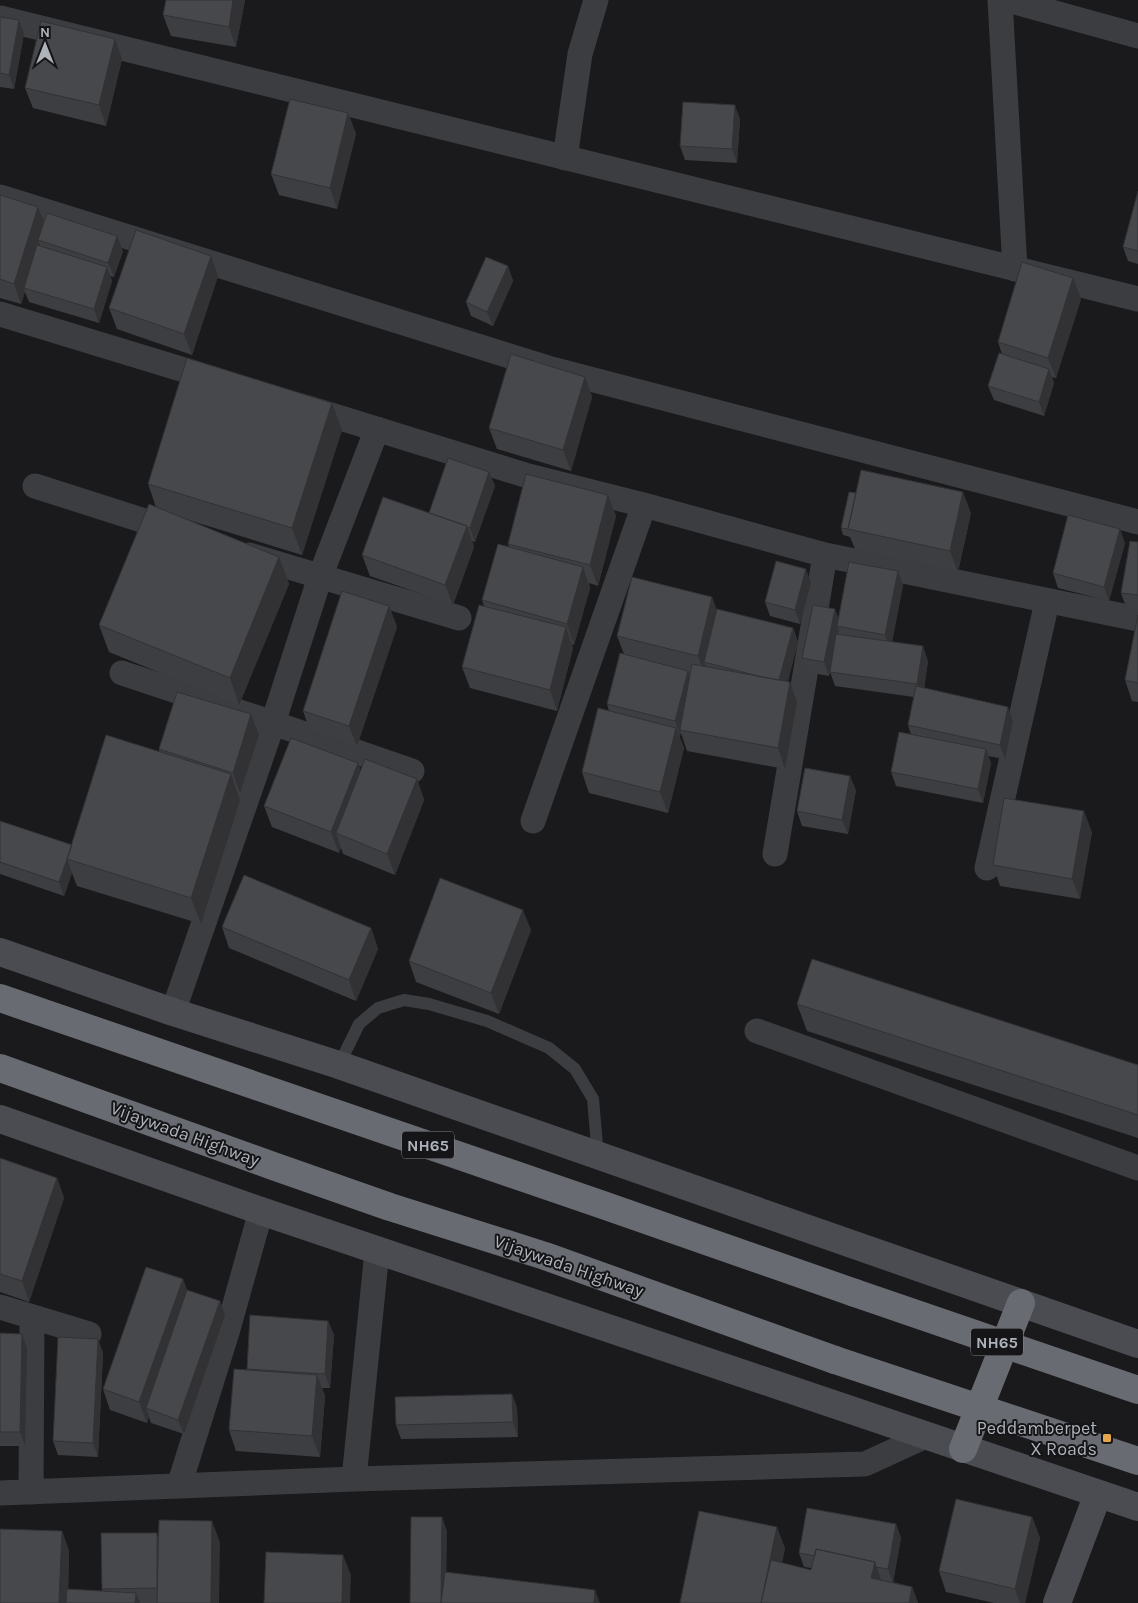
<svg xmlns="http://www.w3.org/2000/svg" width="1138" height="1603" font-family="Karla,sans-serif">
	<rect width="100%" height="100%" fill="#1a1a1c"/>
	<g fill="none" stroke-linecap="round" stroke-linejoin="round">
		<path stroke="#3b3d41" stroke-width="12" d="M339,1065L359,1024L378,1008L404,1000L429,1004L487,1021L549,1048L575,1069L593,1099L598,1157"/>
		<path stroke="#3b3d41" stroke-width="25" d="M1000,0L1015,269
			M1008,0L1138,36
			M0,18L1138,299
			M565,158L580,54L596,0
			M0,197L548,368L1138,522
			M0,314L217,380
			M305,407L525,475L644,505L825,555L1138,619
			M35,486L176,531
			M249,555L459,618
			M122,673L273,723L412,771
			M533,821L644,505
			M775,854L825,555
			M987,868L1047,602
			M173,1012L273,723L320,577L377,429
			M757,1031L1138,1168
			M0,1307L89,1334
			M354,1479L377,1251
			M179,1486L228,1329L261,1211
			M31,1492L32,1317
			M0,1493L354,1479L865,1464L926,1436"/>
		<path stroke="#4a4c51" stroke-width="28" d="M0,952L173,1012L339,1065L1138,1344
			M0,1119L261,1211L1138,1507
			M1057,1603L1098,1494"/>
		<path stroke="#686b71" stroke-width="28" d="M0,998L603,1205L855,1293
			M0,1068L273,1166L390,1207L545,1256L835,1360
			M963,1449L1021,1303"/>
		<path stroke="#686b71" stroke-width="28" d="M855,1293L1138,1390
			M835,1360L1138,1461"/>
	</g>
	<path fill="#3d3e41" d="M166,0H245L236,47L171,36L163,15Z
		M0,17L19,20L24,34L14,89L0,87Z
		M122,59L106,126L33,108L25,88Z
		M348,113L356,134L337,209L279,195L271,174Z
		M740,119L737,163L685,160L680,146Z
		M1138,191V264L1128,261L1123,247Z
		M0,195L44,223L123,251L114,277L110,276L112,281L99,323L29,302L25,292L21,304L0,298Z
		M508,266L513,281L493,326L471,316L466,302Z
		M218,276L192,355L117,329L109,308Z
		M1081,299L1056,378L1052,377L1054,383L1044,416L994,400L988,386L1002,354L998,342Z
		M585,377L592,397L571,471L497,449L489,428Z
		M342,430L302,555L185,519L279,557L289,584L239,705L109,652L99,625L156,507L148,484Z
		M489,472L495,486L475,542L472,541L474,547L453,605L370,576L362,555L429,513Z
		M856,493L971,513L958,572L855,549L850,537L843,535L841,528Z
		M608,495L616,516L598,586L589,583L590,588L574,645L572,644L573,648L557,711L470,688L462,667L484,606L482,600L509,547L508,544Z
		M1138,542V609L1126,607L1121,593Z
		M1125,543L1109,601L1058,588L1053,573Z
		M811,583L800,624L770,616L765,602Z
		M903,585L892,642L928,661L924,688L1013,721L1005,759L988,756L991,763L983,803L896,786L891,772L911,735L908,725L914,697L835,686L830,672L829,676L807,672L802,658L835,609L838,618Z
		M389,606L397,627L357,746L310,731L303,711Z
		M717,610L793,628L798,642L788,681L797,702L785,769L687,751L681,733L680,736L679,735L684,748L668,813L589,793L582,772L609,711L607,704L624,654L617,636Z
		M1138,615V702L1132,701L1125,680Z
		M259,735L240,793H238L240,800L201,924L77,886L72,873L64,896L0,874V821L72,845L159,751V749Z
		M358,763L361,771L417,779L424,800L395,875L343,854L341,848L339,853L272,827L264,806Z
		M856,790L848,834L802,826L797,811Z
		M1092,832L1080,899L1000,886L993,865Z
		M222,927L371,928L378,949L356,1001L229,948Z
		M531,930L499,1014L416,982L409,961Z
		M797,1004L1138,1065V1138L807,1031Z
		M0,1158L57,1178L64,1198L29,1302L0,1292Z
		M183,1279L187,1291L220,1301L225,1315L184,1434L151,1423L149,1417L147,1423L110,1410L103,1389Z
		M328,1321L334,1335L330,1388H322L325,1396L320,1457L236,1451L229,1430L247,1370V1369Z
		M0,1333L27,1348L25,1446H0Z
		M98,1339L103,1353L98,1457L58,1455L53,1441Z
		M512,1394L517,1408L518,1437L401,1439L396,1425Z
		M1032,1517L1040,1538L1025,1603H994L946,1592L939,1571Z
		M896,1524L901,1538L893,1582L912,1587L918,1603H680L785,1548L782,1563L811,1570V1568L804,1567L799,1553Z
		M62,1531L69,1551L68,1589L102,1591V1589L158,1536L220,1542L157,1603H0Z"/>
	<path fill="#323235" d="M233,0H245L236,47L229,27Z
		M19,20L24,34L14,89L9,75Z
		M115,39L122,59L106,126L99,105Z
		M735,105L740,119L737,163L732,149Z
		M348,113L356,134L337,209L330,188Z
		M38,207L46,227L38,240L40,245L26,289L24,288L25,292L21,304L14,284Z
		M117,236L123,251L114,277L108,263Z
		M211,256L218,276L192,355L184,334Z
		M508,266L513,281L493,326L487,312Z
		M107,267L112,281L99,323L94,309Z
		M1073,278L1081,299L1056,378L1048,358Z
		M1049,369L1054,383L1044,416L1039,402Z
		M585,377L592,397L571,471L563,450Z
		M332,403L342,430L302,555L292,528Z
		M489,472L495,486L475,542L470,528Z
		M963,492L971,513L958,572L950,551Z
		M608,495L616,516L598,586L590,565Z
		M467,526L474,547L453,605L445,585Z
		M1120,529L1125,543L1109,601L1104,587Z
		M279,557L289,584L239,705L230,678Z
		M583,567L590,588L574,645L567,624Z
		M806,569L811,583L800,624L795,610Z
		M898,571L903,585L890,649L885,635Z
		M712,597L720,618L704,662L707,670L705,677L698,656Z
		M389,606L397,627L357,746L349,726Z
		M835,609L840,623L837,626L839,630L829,676L824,662Z
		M566,627L573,648L557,711L550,690Z
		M793,628L798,642L784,695L779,681Z
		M923,646L928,661L923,698L917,684Z
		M688,671L693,685L680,730L681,733L680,736L675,721Z
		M790,682L797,702L785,769L778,748Z
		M1008,707L1013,721L1005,759L1000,745Z
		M251,714L259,735L240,793L233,773Z
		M676,728L684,748L668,813L660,792Z
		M986,749L991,763L983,803L978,789Z
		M358,763L365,784L336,833L341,848L339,853L331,832Z
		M231,774L240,800L201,924L191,898Z
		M850,776L856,790L848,834L842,820Z
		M417,779L424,800L395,875L387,854Z
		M1084,811L1092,832L1080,899L1072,879Z
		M72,845L67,859L72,873L64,896L59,882Z
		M523,910L531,930L499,1014L491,993Z
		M371,928L378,949L356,1001L349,980Z
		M57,1178L64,1198L29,1302L22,1281Z
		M183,1279L191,1300L146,1408L149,1416L147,1423L139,1402Z
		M220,1301L225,1315L184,1434L178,1420Z
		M328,1321L334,1335L330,1388L325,1374Z
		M22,1334L27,1348L25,1446L20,1432Z
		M98,1339L103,1353L98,1457L93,1443Z
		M317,1375L325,1396L320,1457L312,1436Z
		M512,1394L517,1408L518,1437L513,1422Z
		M442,1517L447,1531L446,1603H441Z
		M1032,1517L1040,1538L1025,1603H1020L1015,1589Z
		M212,1521L220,1542L219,1603H211Z
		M896,1524L901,1538L893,1583L888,1569Z
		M777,1527L785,1548L773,1603H762Z
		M62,1531L69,1551L68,1603H59Z
		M343,1555L351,1575L350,1603H342Z
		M875,1562L884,1589L871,1578Z
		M912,1587L918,1603H909Z
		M595,1590L600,1603H594Z
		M136,1593L140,1603H135Z"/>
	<path fill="#47484c" stroke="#323235" d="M166,0H233L229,27L163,15Z
		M0,17L19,20L9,75L0,73Z
		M41,21L115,39L99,105L25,88Z
		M290,99L348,113L330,188L271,174Z
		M683,102L735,105L732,149L680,146Z
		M1138,191V251L1123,247Z
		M0,195L38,207L14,284L0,279Z
		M47,213L117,236L108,263L38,240Z
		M136,230L211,256L184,334L109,308Z
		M37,245L107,267L94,309L24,288Z
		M486,257L508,266L487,312L466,302Z
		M1022,262L1073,278L1048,358L998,342Z
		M999,353L1049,369L1039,402L988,386Z
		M511,354L585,377L563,450L489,428Z
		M187,358L332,403L292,528L148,484Z
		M448,458L489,472L470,528L466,527L467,526L429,513Z
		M861,470L963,492L950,551L848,529Z
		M526,474L608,495L590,565L508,544Z
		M849,492L856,493L848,529L841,528Z
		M383,497L467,526L445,585L362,555Z
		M149,504L279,557L230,678L99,625Z
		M1068,515L1120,529L1104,587L1053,573Z
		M1130,541L1138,542V595L1121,593Z
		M498,544L583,567L567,624L482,600Z
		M776,561L806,569L795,610L765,602Z
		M849,562L898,571L885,635L837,626Z
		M632,577L712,597L698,656L617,636Z
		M342,591L389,606L349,726L303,711Z
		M479,605L566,627L550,690L462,667Z
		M813,605L835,609L824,662L802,658Z
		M717,609L793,628L779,680L762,677L704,662Z
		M1138,615V683L1125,680Z
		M836,634L923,646L917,684L830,672Z
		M620,653L688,671L675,721L607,704Z
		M692,664L790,682L778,748L680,730Z
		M916,686L1008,707L1000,745L908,725Z
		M177,692L251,714L233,773L159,749Z
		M598,708L676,728L660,792L582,772Z
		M899,732L986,749L978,789L891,772Z
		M106,735L231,774L191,898L67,859Z
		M291,738L358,763L331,832L264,806Z
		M365,759L417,779L387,854L336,833Z
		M805,768L850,776L842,820L797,811Z
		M1004,798L1084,811L1072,879L993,865Z
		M0,821L72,845L59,882L0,862Z
		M244,875L371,928L349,980L222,927Z
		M440,878L523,910L491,993L409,961Z
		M812,959L1138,1065V1115L797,1004Z
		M0,1158L57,1178L22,1281L0,1274Z
		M146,1267L183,1279L139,1402L103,1389Z
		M187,1290L220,1301L178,1420L146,1408Z
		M250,1315L328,1321L325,1374L247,1369Z
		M0,1333L22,1334L20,1432H0Z
		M58,1337L98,1339L93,1443L53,1441Z
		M234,1369L317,1375L312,1436L229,1430Z
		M512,1394L513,1422L396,1425L395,1397Z
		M956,1499L1032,1517L1015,1589L939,1571Z
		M807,1508L896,1524L888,1569L876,1567L875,1562L816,1549L815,1556L799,1553Z
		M699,1511L777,1527L761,1603H680Z
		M411,1517H442L441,1603H410Z
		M159,1520L212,1521L211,1603H157Z
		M0,1529L62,1531L59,1603H0Z
		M101,1533H157V1588L102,1589Z
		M816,1549L875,1562L871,1578L912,1587L909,1603H761L771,1560L811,1570Z
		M266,1552L343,1555L342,1603H264Z
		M445,1572L595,1590L594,1603H441Z
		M67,1589L136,1593L135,1603H66Z"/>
	<rect fill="#e4a64a" stroke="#151517" stroke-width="2" x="1102" y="1433" width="10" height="10" rx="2.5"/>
	<g text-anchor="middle" stroke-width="4" stroke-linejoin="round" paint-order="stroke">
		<g fill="#151517" stroke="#80848a" stroke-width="1">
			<rect x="402" y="1131.5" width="52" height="27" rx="4"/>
			<rect x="971" y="1328.5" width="52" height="27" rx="4"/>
		</g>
		<g font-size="16" font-weight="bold" fill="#aeb3bb">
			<text x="428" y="1151">NH65</text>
			<text x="997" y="1348">NH65</text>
		</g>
		<g font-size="18" fill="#aeb3bb" stroke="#151517">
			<text transform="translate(185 1134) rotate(20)" y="6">Vijaywada Highway</text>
			<text transform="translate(569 1266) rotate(19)" y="6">Vijaywada Highway</text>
		</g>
		<g font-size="18" fill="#aeb3bb" stroke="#151517" text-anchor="end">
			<text x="1097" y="1434">Peddamberpet<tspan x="1097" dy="21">X Roads</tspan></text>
		</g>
	</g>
	<g transform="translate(45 45)" stroke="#151517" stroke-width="4" paint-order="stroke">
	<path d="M0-4L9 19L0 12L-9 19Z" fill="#aeb3bb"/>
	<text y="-8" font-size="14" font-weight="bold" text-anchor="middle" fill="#aeb3bb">N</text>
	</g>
</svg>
